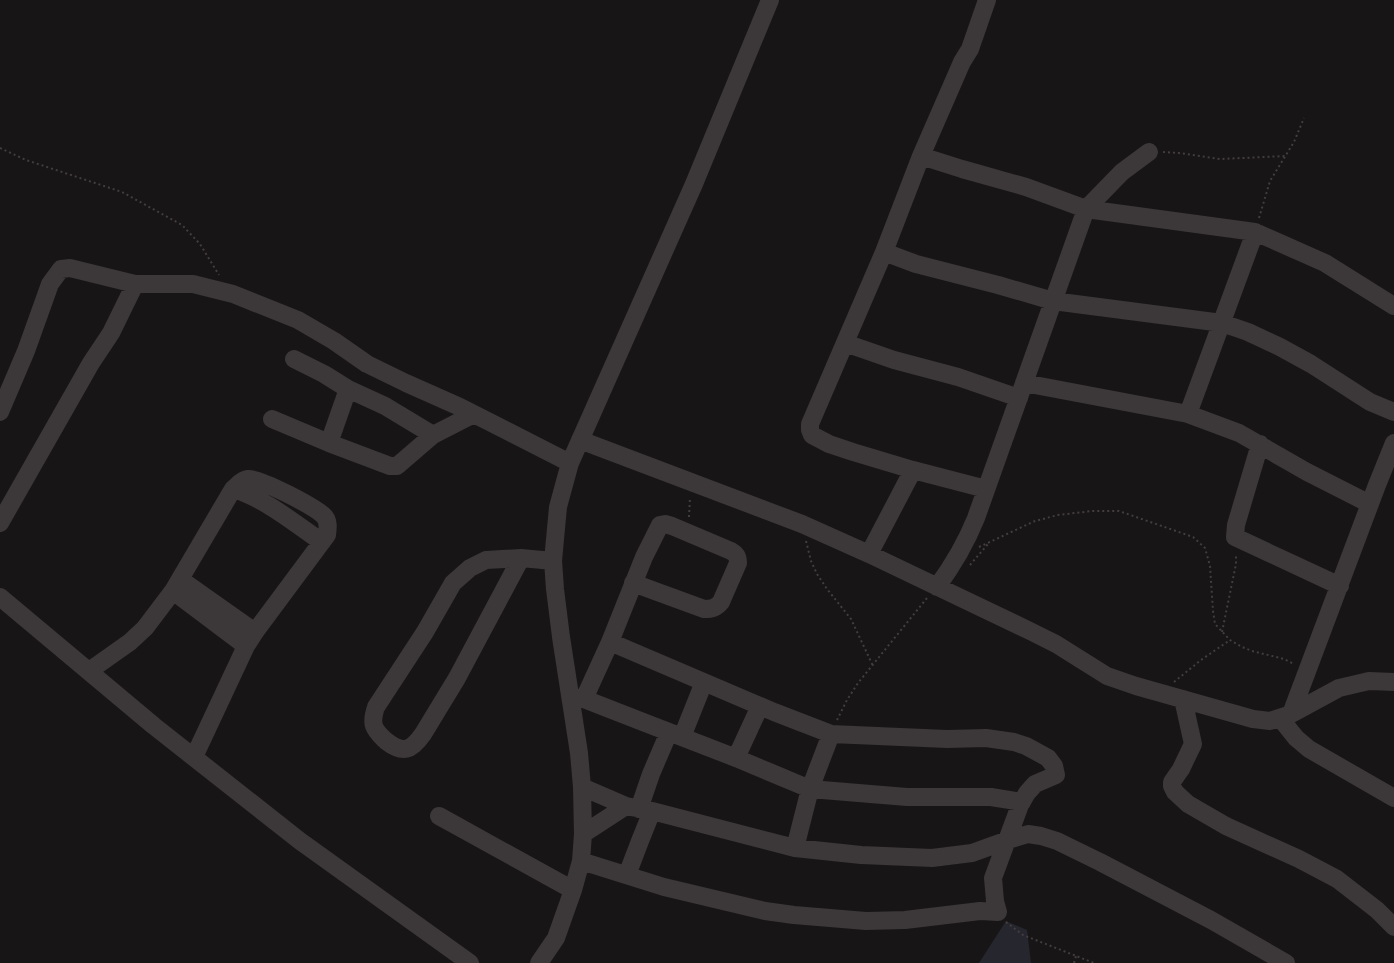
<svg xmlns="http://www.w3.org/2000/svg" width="1394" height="963" font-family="Karla,sans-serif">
	<rect width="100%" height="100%" fill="#171516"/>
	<path fill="#26262f" d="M1006,921L1027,930L1031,963H979Z"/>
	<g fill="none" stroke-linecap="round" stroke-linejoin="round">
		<path stroke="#433d3f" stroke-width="2" stroke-dasharray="2 3" stroke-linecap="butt" d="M0,148L26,160L122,192L182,225L200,244L219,275
			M1163,152L1179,153L1220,159L1286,156
			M1259,218L1270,181L1294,142L1304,118
			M689,517L690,497
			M806,541L811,561L817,574L827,589L851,619L873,666
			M979,547L1035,521L1058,515L1092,511H1119L1193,537L1205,548L1210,566L1213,611L1215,624L1230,640L1242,647L1252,651L1284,659L1294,664
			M970,565L988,544
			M1222,632L1236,564V554
			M1174,682L1201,660L1230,640
			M837,720L847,700L858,683L927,598
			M1006,922L1023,935L1094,963
			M1074,963L1076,956"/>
		<path stroke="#3c3738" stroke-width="18" d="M921,156L962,169L1026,187L1086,209L1255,232L1188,414
			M1255,232L1325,263L1394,306
			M884,252L916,264L998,285L1053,301L1222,323L1248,332L1280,347L1311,364L1370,402L1394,412
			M845,343L894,360L958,377L1019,398
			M294,359L324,374L348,389L385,406L433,435
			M1024,383L1188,414L1239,433L1307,472L1370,504
			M0,412L26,351L50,284L61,269L70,268L135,284H193L233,294L298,320L334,341L367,364L406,383L460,407L570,463
			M272,419L329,443L390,466H397L433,435L474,414
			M580,440L802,524L869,554L1030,631L1056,644L1107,676L1136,686L1253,719L1270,721L1291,714L1339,688L1369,681L1394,682
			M329,443L348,389
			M1260,444L1236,525L1235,537L1340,586
			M233,489C266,499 294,523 322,542
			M986,489L913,470L853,452L829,444L812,435L810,430V424L884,252L921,156L962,62L970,49L987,0
			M0,523L91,363L111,333L135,284
			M869,554L913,470
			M521,558L457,678L423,734C411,751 403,754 386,741C382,737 376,732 374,726C372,720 374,713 376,707L425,632L453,583L470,568L486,560L521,558L553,561
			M180,579L255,632
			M937,587C953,565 966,543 976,518L1086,209L1122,172L1149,152
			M173,591L246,646
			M0,597L154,726L300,841L470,963
			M610,642L644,557L660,525L665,524L672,526L731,551C736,554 738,556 738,563L721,602C716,608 712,609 704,609L633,583
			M89,671L130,642L145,628L173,591L233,489C238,485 241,480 248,479C260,478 313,506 323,515C329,520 328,528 327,535L255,632L246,646L194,757
			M572,697L584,699L643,722L736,758L810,789L907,797H991L1022,802
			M1183,699L1193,744L1181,769L1172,782V786L1175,792L1188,804L1226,826L1299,859L1337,879L1377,910L1394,927
			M1291,714L1377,485L1394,443
			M1280,718L1296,738L1309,749L1394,798
			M682,737L704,682
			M736,758L760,706
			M582,787L626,806L652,811L795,848L861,855L932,858L972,853L1008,840L1028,834L1041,836L1057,841L1100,862L1211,920L1286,963
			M639,809L651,774L669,732
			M439,816L573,890
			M583,834L626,806
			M795,848L810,789L831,734
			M581,861L664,887L765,911L794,915L866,921L905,920L980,911L998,912L995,901L993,878L1020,805L1027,793L1035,784L1056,775L1054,766L1048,758L1026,746L1014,742L986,738L947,739L831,734L774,712L610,642L584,699
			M627,875L640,841L652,811
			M539,963L556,938L573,890L581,861L583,834L582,787L579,753L561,637L555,589L553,561L558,507L570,463L694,184L770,0"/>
	</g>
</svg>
